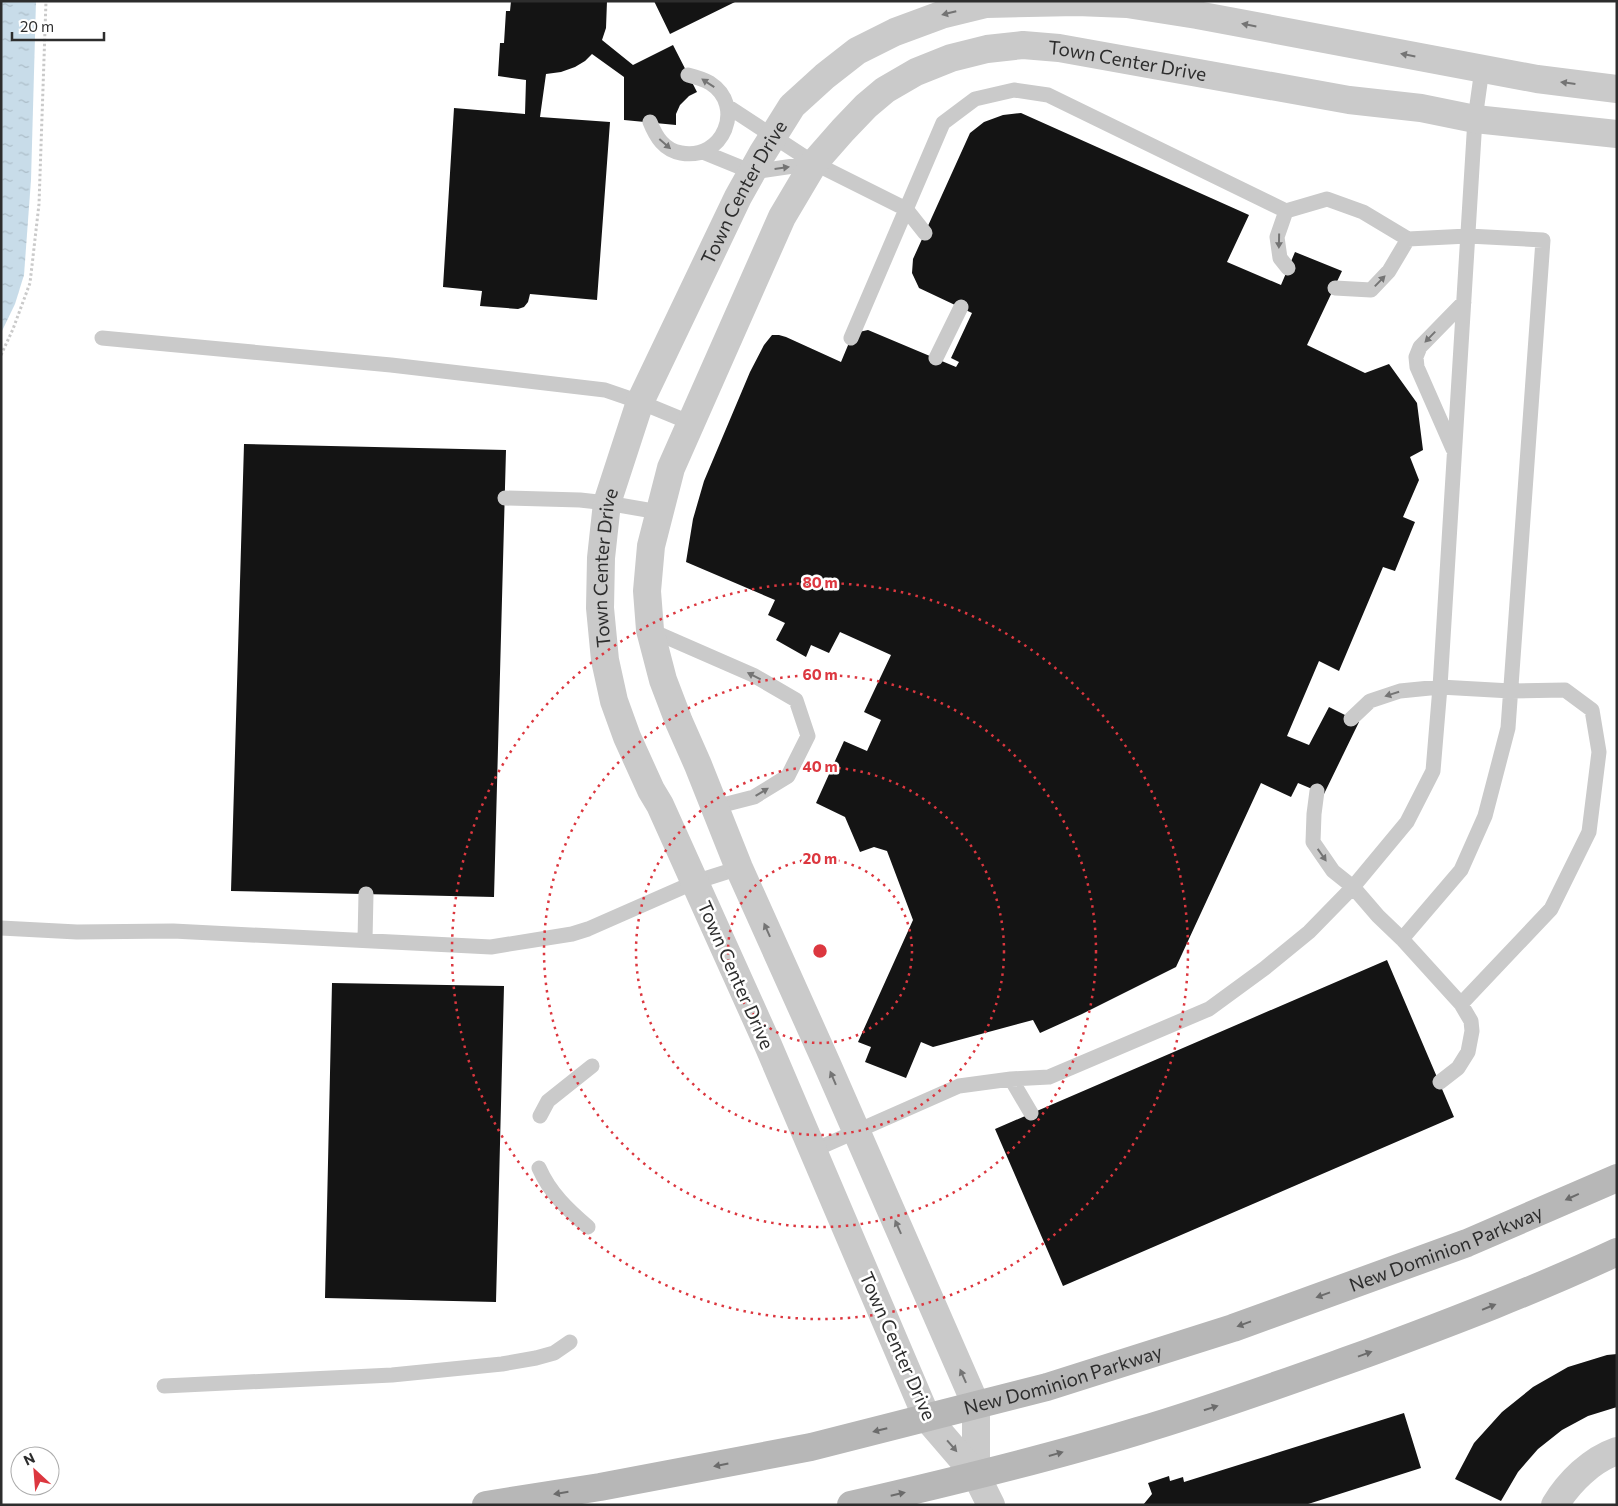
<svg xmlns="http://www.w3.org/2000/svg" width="1618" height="1506" font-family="Commissioner,sans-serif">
	<defs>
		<pattern id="water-ripples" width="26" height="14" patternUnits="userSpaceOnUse" patternTransform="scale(1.25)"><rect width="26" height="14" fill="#c8dce9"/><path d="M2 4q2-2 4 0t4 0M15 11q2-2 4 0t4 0" fill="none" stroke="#acbdc8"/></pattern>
	</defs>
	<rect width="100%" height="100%" fill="#fff"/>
	<path fill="url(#water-ripples)" d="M1,1H36L31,180L24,275L15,304L1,333Z"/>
	<path fill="#141414" d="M511,1H607L606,28L602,40L633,65L673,45L697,92L689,96L680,105L676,114V125L624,120V77L592,54L585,61L575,67L561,72L546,74L540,117L610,122L597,300L530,294L528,302L524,307L518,309L480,306L482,291L443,287L454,108L525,114L526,80L498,76L500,43H504L506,11H510Z
		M654,1H737L670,34Z
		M1021,113L1249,215L1227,262L1281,285L1295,252L1342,271L1307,345L1365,373L1389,364L1417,403L1423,450L1410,457L1419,480L1403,517L1415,522L1395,571L1383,567L1339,671L1319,661L1287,736L1309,745L1329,707L1359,722L1324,794L1298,783L1291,797L1261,783L1176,967L1082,1014L1040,1033L1033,1020L933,1047L921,1042L906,1078L865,1062L871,1047L858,1042L913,920L887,851L874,847L860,852L845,817L816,803L844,741L867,751L881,720L864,712L891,655L840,632L829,653L811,645L806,657L776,640L785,623L768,615L775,600L686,562L693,519L704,481L750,372L764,345L772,335H779L786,337L841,362L851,338L859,332L868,330L956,367L959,362L951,358L972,313L919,288L912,273L913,259L970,133L984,122L1003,115Z
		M244,444L506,450L494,897L231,891Z
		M1387,960L1454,1117L1063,1286L995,1129Z
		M332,983L504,986L496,1302L325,1298Z
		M1617,1354V1407L1588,1416L1562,1430L1538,1449L1518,1472L1501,1501L1455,1479L1474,1443L1502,1412L1533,1387L1568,1367L1607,1355Z
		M1404,1413L1421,1468L1305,1505H1143L1152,1494L1148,1483L1169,1476L1170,1481L1183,1477L1184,1482Z"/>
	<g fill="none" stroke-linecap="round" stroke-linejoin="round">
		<path stroke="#cacaca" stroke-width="3" stroke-dasharray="2.5 2.5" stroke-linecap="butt" d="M1,355L13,329L30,283L39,204L46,1"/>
		<path stroke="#cacaca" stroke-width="15" d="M727,106L814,163L906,209L925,233
			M650,122C656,137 664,150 681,153C723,161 746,106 710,83C703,79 696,77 688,75
			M703,152L752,172L814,163
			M1286,211L1277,237L1280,258L1288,268
			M1335,288L1371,290L1389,271L1408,239
			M102,338L391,365L605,390L640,402L691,423
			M851,338L943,123L975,99L1014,90L1048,95L1286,211L1327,199L1363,212L1408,239L1468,236L1543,240L1508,728L1485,816L1461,870L1402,939
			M936,358L961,307
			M1453,449L1417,367L1416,357L1420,347L1464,302
			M505,498L580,500L607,503L659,512
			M650,630L753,675L796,700L808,736L788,776L754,797L715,807
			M1351,719L1370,701L1400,691L1440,687L1511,691L1565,690L1592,710L1599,752L1589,832L1551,909L1461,1004
			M1317,791L1314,814L1313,842L1333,871L1353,887L1378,916L1402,939L1461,1004L1471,1021L1472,1031L1468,1052L1458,1068L1440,1082
			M1,928L77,932L173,931L491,947L572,934L588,929L695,882L739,868
			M365,940L366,894
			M1011,1079L1031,1113
			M540,1116L548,1101L592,1066
			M814,1150L959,1086L1011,1079L1049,1077L1209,1009L1265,968L1309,932L1353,887L1407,822L1433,771L1440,687L1475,119L1482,69
			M539,1168C550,1193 568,1210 588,1227
			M164,1386L392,1375L502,1364L536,1358L554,1353L570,1342"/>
		<g stroke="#cacaca" stroke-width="28">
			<path id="s1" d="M976,1475V1405L827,1064L739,868L698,765L679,722L663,680L650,630L647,591L651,546L671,468L782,217L814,163L843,130L866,106L885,90L916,72L951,58L987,49L1023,45L1059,48L1349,100L1421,108L1475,119L1617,134"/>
			<path id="s2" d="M991,1505L976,1475L927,1418L768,1045L660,805L651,790L627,737L614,701L605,660L600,608L601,558L607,503L640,402L738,197L762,154L792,106L825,76L857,51L895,32L941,15L986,4L1077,2L1127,4L1197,15L1537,79L1617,89"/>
			<path d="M1555,1505C1569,1482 1591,1460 1617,1451"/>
		</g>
		<g stroke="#b7b7b7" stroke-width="28">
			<path id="s3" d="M486,1505L600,1487L811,1447L1047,1387L1233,1328L1467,1243L1617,1178"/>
			<path d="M851,1505C947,1483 1043,1460 1138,1431C1216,1408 1292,1380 1368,1353C1452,1322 1536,1290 1617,1252"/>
		</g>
	</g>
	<defs><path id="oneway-solid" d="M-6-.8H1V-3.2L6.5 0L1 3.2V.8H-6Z" transform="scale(1.25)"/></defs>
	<g fill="#747474">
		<use href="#oneway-solid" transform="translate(949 13) rotate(166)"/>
		<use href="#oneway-solid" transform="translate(1249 25) rotate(-169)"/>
		<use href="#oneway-solid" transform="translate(1408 55) rotate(-169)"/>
		<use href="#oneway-solid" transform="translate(708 83) rotate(-147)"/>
		<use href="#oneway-solid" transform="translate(1568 83) rotate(-173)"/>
		<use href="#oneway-solid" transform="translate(665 144) rotate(41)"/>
		<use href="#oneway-solid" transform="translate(782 168) rotate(-8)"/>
		<use href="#oneway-solid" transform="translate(1279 241) rotate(91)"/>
		<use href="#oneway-solid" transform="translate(1380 281) rotate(-46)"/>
		<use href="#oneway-solid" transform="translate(1430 337) rotate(134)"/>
		<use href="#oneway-solid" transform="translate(754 676) rotate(-153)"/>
		<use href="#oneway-solid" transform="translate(1392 694) rotate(162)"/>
		<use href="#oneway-solid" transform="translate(762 792) rotate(-31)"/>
		<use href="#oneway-solid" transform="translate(1322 855) rotate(55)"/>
		<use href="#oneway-solid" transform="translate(767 930) rotate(-114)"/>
		<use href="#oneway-solid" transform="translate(833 1078) rotate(-113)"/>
		<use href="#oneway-solid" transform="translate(898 1227) rotate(-114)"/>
		<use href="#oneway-solid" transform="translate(963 1376) rotate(-114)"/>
		<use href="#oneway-solid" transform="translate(952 1446) rotate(49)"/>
	</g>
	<g fill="#6b6b6b">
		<use href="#oneway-solid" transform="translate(1572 1197) rotate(156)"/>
		<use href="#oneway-solid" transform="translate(1323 1295) rotate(160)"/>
		<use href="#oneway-solid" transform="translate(1489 1307) rotate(-22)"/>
		<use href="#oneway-solid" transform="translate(1244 1324) rotate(160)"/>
		<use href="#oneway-solid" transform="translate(1365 1354) rotate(-20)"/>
		<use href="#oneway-solid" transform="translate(1211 1408) rotate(-18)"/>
		<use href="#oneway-solid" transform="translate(880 1430) rotate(166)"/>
		<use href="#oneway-solid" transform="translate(1056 1454) rotate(-16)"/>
		<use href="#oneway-solid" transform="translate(721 1465) rotate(169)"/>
		<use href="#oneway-solid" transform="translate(561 1493) rotate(171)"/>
		<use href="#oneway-solid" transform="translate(898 1494) rotate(-13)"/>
	</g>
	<g fill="none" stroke="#dc373f" stroke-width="2.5" stroke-dasharray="2.5 5">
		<circle cx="820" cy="951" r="92"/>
		<circle cx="820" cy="951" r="184"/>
		<circle cx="820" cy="951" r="276"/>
		<circle cx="820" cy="951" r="368"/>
	</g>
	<g text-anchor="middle" stroke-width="5" stroke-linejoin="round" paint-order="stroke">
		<g font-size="19" fill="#2d2d2d" stroke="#fff">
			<text dy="7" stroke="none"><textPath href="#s1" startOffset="1768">Town Center Drive</textPath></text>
			<text dy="7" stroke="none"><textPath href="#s2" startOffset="1431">Town Center Drive</textPath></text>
			<text dy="7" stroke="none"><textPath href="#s2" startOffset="1026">Town Center Drive</textPath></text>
			<text transform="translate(736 975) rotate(66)" y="7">Town Center Drive</text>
			<text dy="7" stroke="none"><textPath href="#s3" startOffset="996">New Dominion Parkway</textPath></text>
			<text transform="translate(898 1346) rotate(66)" y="7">Town Center Drive</text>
			<text dy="7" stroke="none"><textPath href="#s3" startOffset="591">New Dominion Parkway</textPath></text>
		</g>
	</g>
	<circle cx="820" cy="951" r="8" fill="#dc373f" stroke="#fff" stroke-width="2.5"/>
	<g font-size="15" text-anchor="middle" font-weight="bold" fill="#dc373f" stroke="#fff" stroke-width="5" stroke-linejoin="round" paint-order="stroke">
		<text x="820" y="588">80 m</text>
		<text x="820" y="680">60 m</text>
		<text x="820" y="772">40 m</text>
		<text x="820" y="864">20 m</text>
	</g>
	<rect width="1618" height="1506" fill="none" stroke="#2d2d2d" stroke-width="5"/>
	<g transform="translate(35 1471) rotate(334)"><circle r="24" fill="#ffffff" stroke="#ababab"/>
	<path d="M0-4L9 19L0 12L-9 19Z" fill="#dc373f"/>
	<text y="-8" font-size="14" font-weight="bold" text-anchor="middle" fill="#2d2d2d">N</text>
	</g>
	<path d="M12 32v8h92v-8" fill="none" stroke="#2d2d2d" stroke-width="2.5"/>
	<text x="20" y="32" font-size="15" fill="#2d2d2d" stroke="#ffffff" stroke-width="4" paint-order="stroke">20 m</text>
</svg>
